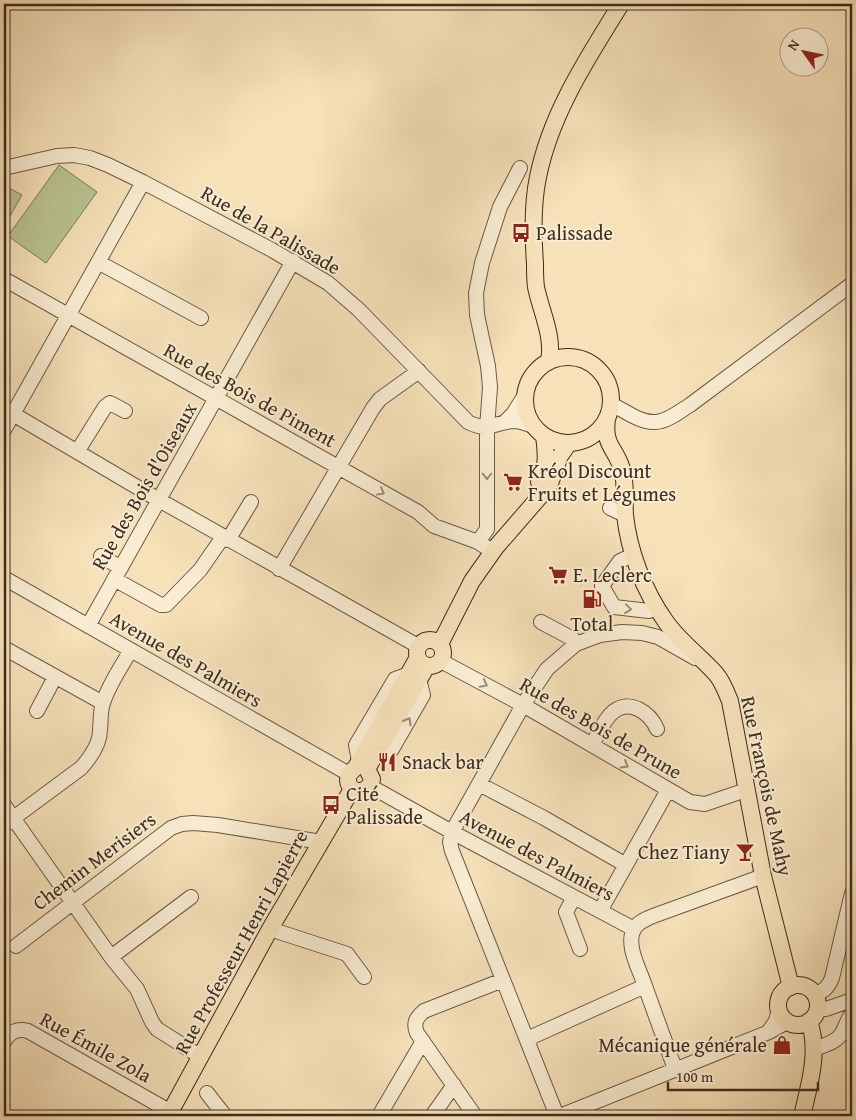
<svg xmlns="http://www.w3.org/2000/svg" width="856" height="1120" font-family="'Gentium Book Plus',serif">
	<rect width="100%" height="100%" fill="#f6e1b9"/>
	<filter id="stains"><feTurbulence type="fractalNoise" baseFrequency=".004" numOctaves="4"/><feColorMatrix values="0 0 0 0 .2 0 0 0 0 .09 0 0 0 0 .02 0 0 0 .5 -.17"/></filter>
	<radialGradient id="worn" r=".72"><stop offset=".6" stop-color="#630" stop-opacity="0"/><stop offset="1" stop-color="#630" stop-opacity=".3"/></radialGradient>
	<path fill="#bac391" stroke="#7c7858" d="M59,165L97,192L46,263L8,236Z
		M9,188L22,195L6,223L4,221V197Z"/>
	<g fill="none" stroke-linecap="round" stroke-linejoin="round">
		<g stroke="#6c5945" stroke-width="16">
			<path id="minor" d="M4,168L57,156L74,155L90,158L108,165L143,182L272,250L328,283L359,310L468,422C489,433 494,422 514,421C521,421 527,424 533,426
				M98,262L201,318
				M4,279L418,512L434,526L478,542L492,551
				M611,404C624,410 640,423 655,422C667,422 680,411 690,405L852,284
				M13,414L159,500L418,646
				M505,422L513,414L525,395
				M4,430L143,182
				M77,452L105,407L110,403L125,411
				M610,508L625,515
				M228,540L251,502
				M478,542L487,529V428L490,387L488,366L477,315L476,293L482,263L500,207L520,168
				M633,555L620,561L602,586L614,607L649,611L656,607
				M101,556L121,568
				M279,569L373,408L380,399L419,371
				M4,578L349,774
				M114,579L161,605H166L200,570L223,537
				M541,622L573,639L576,644
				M88,626L293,261
				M4,648L103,703
				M441,661L523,705L690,802L705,804L746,790
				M37,711L55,677
				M592,745C598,735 604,719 613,712C630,698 650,713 657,729
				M378,751L392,749L423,695L419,679
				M359,761L356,745L395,679L409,674
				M479,784L544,818L626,865
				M370,786L452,832L634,929
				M4,805L111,957L137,989L152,1022L157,1029L201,1057
				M4,825L81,768C90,758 100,744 100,730C101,721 100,711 103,703C109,684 121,667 131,650
				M574,897L566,912L580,949
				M600,911L668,790
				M270,929L347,954L364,977
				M16,946L171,828L182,824L193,823L218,825L321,842
				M111,957L191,897
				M645,986L675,1069
				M815,994C825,991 828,987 832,978L852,893
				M818,1009H826L852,1000
				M769,1031L776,1021L779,1009
				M527,1039L645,986C640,970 625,945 634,929C638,922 646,919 653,916L763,876
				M4,1042C9,1032 17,1028 28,1031L171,1112
				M814,1049C824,1045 836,1043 842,1033C846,1026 847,1020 852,1014
				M207,1093L225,1116
				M379,1116L423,1041
				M432,1116L454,1085
				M475,1116L417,1033C413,1023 416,1018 424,1011L503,980
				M557,1116L452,851L450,842L452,832L523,705L547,669L576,644L600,635L622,632L642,633L658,637L695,658
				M560,1116L769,1032L787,1022"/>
		</g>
		<g stroke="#3e2c1e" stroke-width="18">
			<path id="major" d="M525 400a43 43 0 1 1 86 0a43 43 0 1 1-86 0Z
				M549,361C554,336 541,312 536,287C535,280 535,272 535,264C533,236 532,205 538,177C551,113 587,59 621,4
				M607,419C603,448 618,449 623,473C626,486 624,501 625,515C629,552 644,591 666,622C680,642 700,656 716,674C723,682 726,692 730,701L763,876L791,987
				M539,482C548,469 546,451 544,436
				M417 653a13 13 0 1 1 26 0a13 13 0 1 1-26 0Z
				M440,644L472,581L496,547L549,486L560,456L569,443
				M417,659L356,767L349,774C343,793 368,798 372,779L367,769L427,666
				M778 1005a20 20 0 1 1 40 0a20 20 0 1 1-40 0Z
				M168,1116L270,929L352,789
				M802,1116C809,1086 820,1051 809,1021"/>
		</g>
		<use href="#minor" stroke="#f9ecd2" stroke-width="14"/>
		<use href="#major" stroke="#f6e1b9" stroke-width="16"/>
	</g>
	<defs><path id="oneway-chevron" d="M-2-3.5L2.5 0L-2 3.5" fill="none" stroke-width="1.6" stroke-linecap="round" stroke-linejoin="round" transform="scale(1.25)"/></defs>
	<g stroke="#9c8c78">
		<use href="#oneway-chevron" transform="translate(487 476) rotate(90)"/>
		<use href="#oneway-chevron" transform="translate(381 492) rotate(29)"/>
		<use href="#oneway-chevron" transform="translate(628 609) rotate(7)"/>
		<use href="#oneway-chevron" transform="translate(484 684) rotate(28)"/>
		<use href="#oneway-chevron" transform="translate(408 721) rotate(-60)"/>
		<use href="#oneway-chevron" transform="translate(625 765) rotate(30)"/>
	</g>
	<defs>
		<g id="bus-bare" transform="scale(1.5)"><path d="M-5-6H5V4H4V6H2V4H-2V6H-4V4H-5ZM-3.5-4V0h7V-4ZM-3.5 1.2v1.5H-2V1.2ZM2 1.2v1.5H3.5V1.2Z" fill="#8f2418" stroke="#f9ecd2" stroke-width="2.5" paint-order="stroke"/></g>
		<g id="supermarket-bare" transform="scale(1.5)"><path d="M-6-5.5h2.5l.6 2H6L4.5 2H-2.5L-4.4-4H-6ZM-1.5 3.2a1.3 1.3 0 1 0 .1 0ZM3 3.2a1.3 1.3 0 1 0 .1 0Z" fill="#8f2418" stroke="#f9ecd2" stroke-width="2.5" paint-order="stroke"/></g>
		<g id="fuel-bare" transform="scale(1.5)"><path d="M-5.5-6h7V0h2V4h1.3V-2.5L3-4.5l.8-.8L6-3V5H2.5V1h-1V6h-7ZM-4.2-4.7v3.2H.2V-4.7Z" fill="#8f2418" stroke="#f9ecd2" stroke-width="2.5" paint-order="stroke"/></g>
		<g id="restaurant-bare" transform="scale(1.5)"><path d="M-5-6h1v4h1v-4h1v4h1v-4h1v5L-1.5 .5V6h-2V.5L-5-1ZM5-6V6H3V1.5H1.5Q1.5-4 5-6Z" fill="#8f2418" stroke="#f9ecd2" stroke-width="2.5" paint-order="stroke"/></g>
		<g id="bar-bare" transform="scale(1.5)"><path d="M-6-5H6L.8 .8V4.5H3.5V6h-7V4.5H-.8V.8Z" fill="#8f2418" stroke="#f9ecd2" stroke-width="2.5" paint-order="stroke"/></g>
		<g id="shop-bare" transform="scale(1.5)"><path d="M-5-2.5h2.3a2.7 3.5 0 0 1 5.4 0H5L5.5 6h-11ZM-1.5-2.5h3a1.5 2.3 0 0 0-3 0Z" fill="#8f2418" stroke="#f9ecd2" stroke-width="2.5" paint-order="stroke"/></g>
	</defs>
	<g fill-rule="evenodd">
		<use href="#bus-bare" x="521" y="233"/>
		<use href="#supermarket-bare" x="513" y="482"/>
		<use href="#supermarket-bare" x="558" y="575"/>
		<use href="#fuel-bare" x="592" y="599"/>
		<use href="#restaurant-bare" x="387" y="762"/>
		<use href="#bus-bare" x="331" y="805"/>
		<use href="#bar-bare" x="745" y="852"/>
		<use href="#shop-bare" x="782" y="1045"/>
	</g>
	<g text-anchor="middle" stroke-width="4" stroke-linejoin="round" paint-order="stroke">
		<g font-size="20" fill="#3e2c1e" stroke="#f9ecd2">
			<text transform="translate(271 230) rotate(30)" y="7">Rue de la Palissade</text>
			<text transform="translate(250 395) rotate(29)" y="7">Rue des Bois de Piment</text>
			<text transform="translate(144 486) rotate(-60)" y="7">Rue des Bois d'Oiseaux</text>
			<text transform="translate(186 659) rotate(30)" y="7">Avenue des Palmiers</text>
			<text transform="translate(601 728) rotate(30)" y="7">Rue des Bois de Prune</text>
			<text transform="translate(767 786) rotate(78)" y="7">Rue François de Mahy</text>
			<text transform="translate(537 855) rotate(28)" y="7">Avenue des Palmiers</text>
			<text transform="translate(94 861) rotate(-37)" y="7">Chemin Merisiers</text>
			<text transform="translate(241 942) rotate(-61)" y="7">Rue Professeur Henri Lapierre</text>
			<text transform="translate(96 1047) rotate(29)" y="7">Rue Émile Zola</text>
		</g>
		<g font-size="20" fill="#3e2c1e" stroke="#f9ecd2" text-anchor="start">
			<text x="536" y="240">Palissade</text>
			<text x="528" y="478">Kréol Discount<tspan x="528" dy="23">Fruits et Légumes</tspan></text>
			<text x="573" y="582">E. Leclerc</text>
			<text x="592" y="631" text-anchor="middle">Total</text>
			<text x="402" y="769">Snack bar</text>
			<text x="346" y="801">Cité<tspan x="346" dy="23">Palissade</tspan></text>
			<text x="730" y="859" text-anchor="end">Chez Tiany</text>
			<text x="767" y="1052" text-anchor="end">Mécanique générale</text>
		</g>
	</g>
	<rect width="856" height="1120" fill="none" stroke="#f6e1b9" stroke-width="20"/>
	<rect x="5" y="5" width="846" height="1110" fill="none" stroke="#3e2c1e" stroke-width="2.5"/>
	<rect x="10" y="10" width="836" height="1100" fill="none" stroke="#3e2c1e"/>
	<g transform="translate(804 52) rotate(303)"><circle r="24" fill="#f9ecd2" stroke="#ae9f8a"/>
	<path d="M0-4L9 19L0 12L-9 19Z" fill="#8f2418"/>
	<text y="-8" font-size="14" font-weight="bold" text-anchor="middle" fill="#3e2c1e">N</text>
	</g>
	<path d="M668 1082v8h150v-8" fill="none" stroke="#3e2c1e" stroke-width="2.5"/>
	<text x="676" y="1082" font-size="15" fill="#3e2c1e" stroke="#f9ecd2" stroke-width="4" paint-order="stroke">100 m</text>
	<rect width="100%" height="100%" filter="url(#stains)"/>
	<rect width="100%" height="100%" fill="url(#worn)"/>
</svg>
